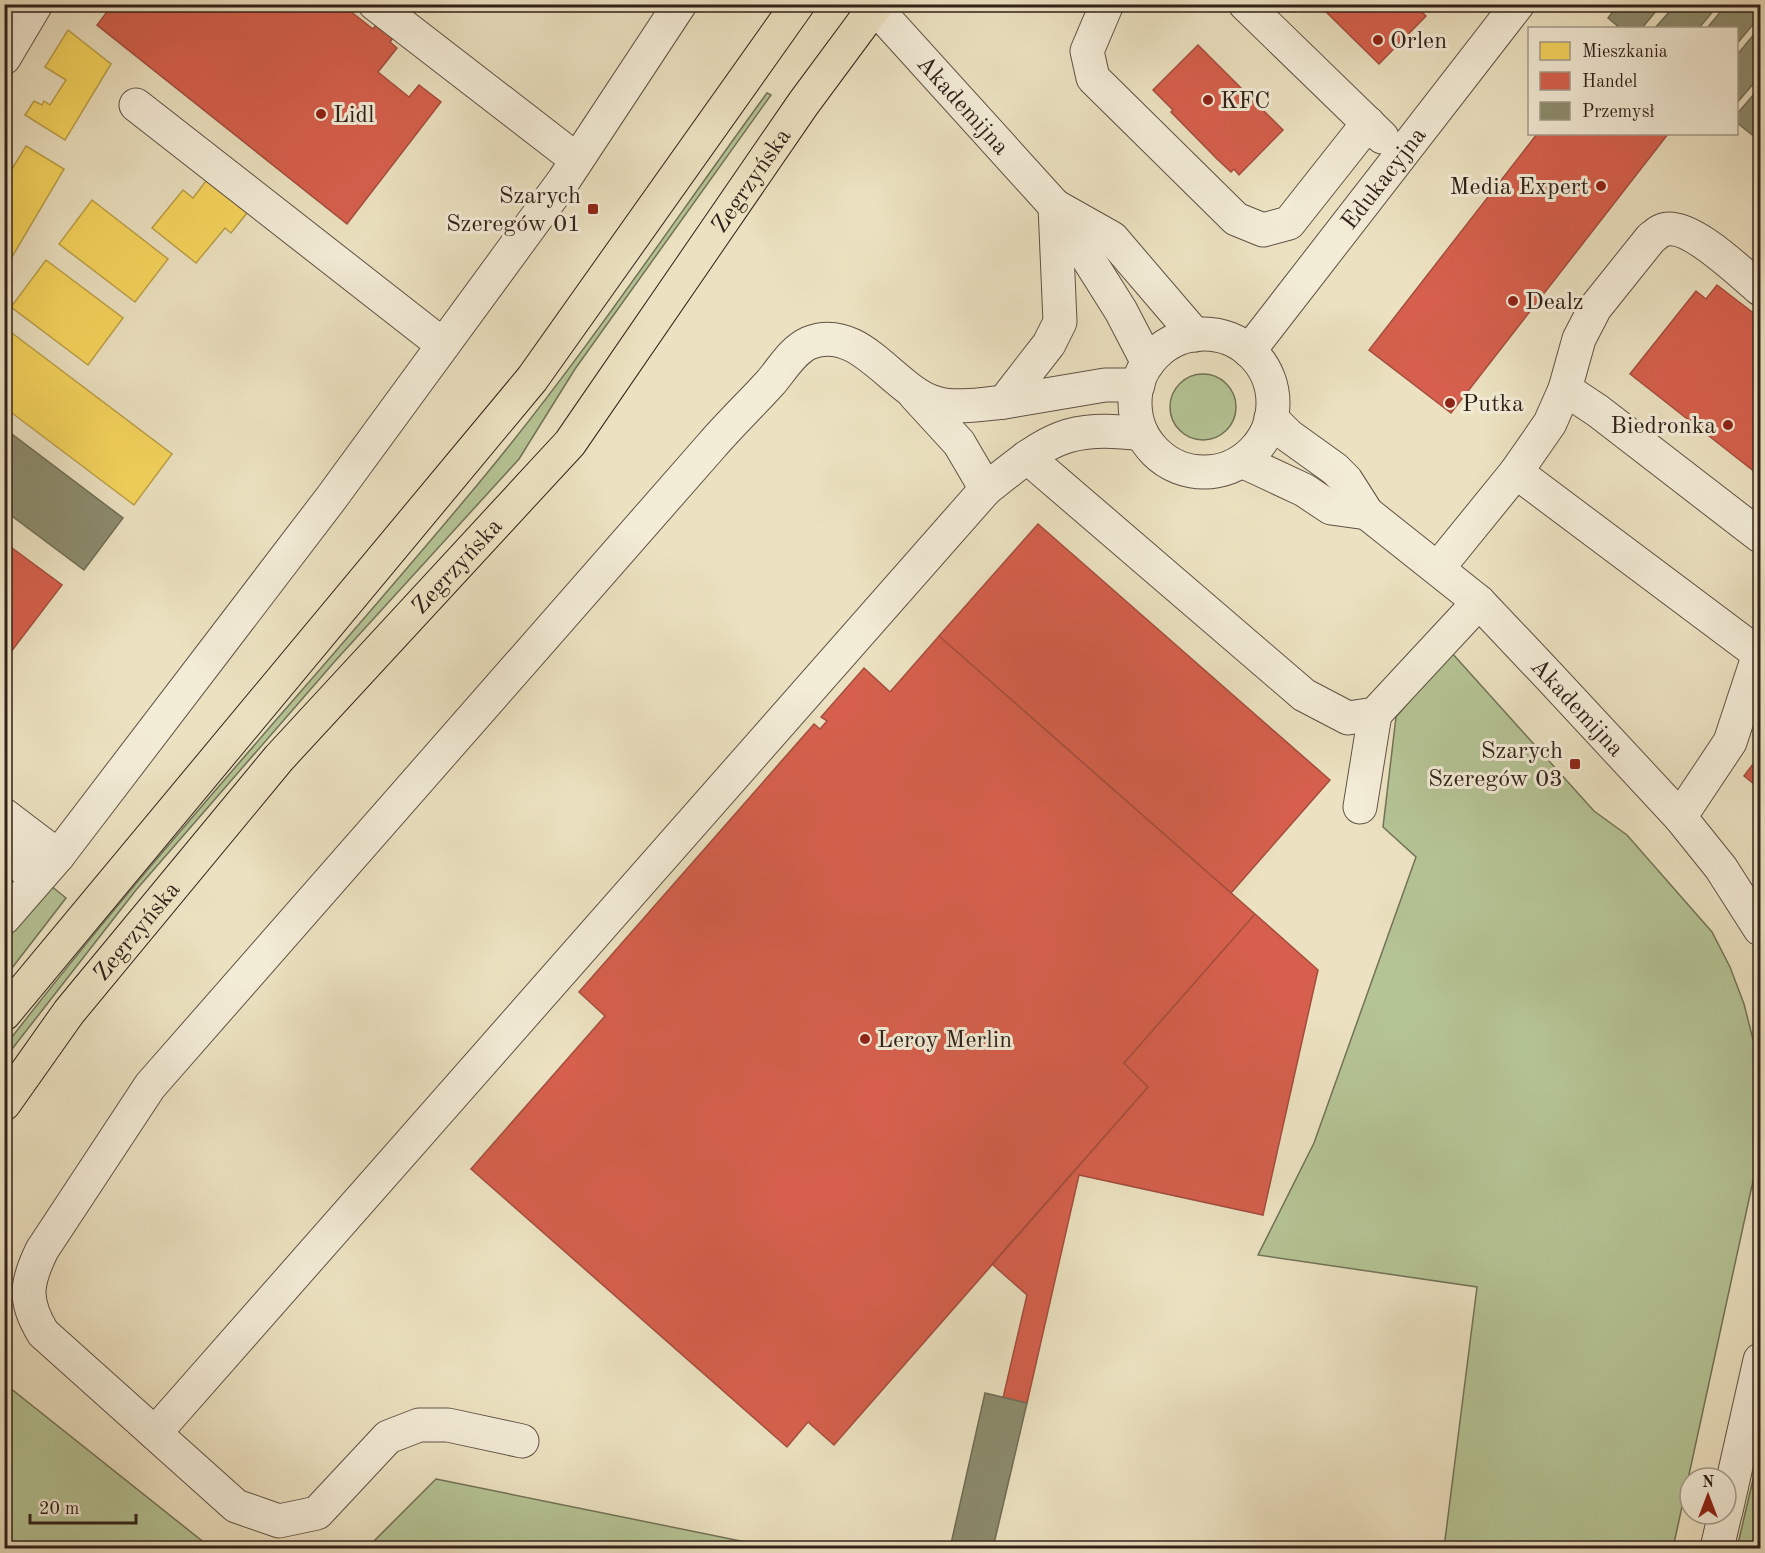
<svg xmlns="http://www.w3.org/2000/svg" width="1765" height="1553" font-family="'Old Standard TT',serif">
	<rect width="100%" height="100%" fill="#ece2c1"/>
	<filter id="stains"><feTurbulence type="fractalNoise" baseFrequency=".00333" numOctaves="4"/><feColorMatrix values="0 0 0 0 .2 0 0 0 0 .09 0 0 0 0 .02 0 0 0 .5 -.17"/></filter>
	<radialGradient id="worn" r=".72"><stop offset=".6" stop-color="#630" stop-opacity="0"/><stop offset="1" stop-color="#630" stop-opacity=".3"/></radialGradient>
	<path fill="#b5c495" stroke="#727258" stroke-width="1.5" d="M767,93L771,95L575,369L519,459L336,660L136,890L5,1058V1046C156,850 325,669 483,478C584,356 673,222 767,93Z
		M1170 407a33 33 0 1 1 66 0a33 33 0 1 1-66 0Z
		M1451,652L1594,811L1627,835L1712,932L1730,967L1744,1004L1760,1067V1149L1673,1548H1444L1477,1287L1258,1255L1314,1143L1416,857L1383,827L1396,717Z
		M45,881L66,898L5,977V931Z
		M4,1384H5L211,1548H5Z
		M1760,1457V1548H1737L1758,1458Z
		M436,1479L775,1548H367Z"/>
	<path fill="#f6d55c" stroke="#bb9f48" stroke-width="1.5" d="M68,30L111,64L65,140L25,115L34,101L42,105L44,101L50,105L66,80L45,67Z
		M26,146L64,169L9,262L4,259V182Z
		M206,181L247,213L231,233L225,228L196,263L152,228L183,190L193,198Z
		M92,200L168,259L135,302L59,244Z
		M46,260L123,318L88,365L11,307Z
		M4,327L172,454L134,505L4,407Z"/>
	<path fill="#d6604d" stroke="#a44d3e" stroke-width="1.5" d="M113,4H141L149,11L154,4H294L298,8L301,4H341L373,29L376,25L393,38L390,42L397,48L378,72L409,97L419,85L441,102L347,224L97,25Z
		M1318,4H1414L1426,16L1379,64Z
		M1198,45L1283,130L1239,175L1234,169L1231,172L1217,159L1171,112L1173,110L1153,90Z
		M1537,134H1668L1451,413L1369,350Z
		M1717,285L1760,318V476L1630,374L1696,291L1706,299Z
		M1038,524L1330,780L1231,893L939,636Z
		M4,542L62,585L4,661Z
		M939,636L1255,914L1124,1063L1148,1087L834,1445L808,1422L787,1447L471,1169L605,1016L579,992L814,724L820,729L827,721L821,717L864,668L890,692Z
		M1760,755V789L1744,776Z
		M1255,914L1318,970L1263,1215L1079,1175L1027,1403L1003,1398L1027,1295L992,1264L1148,1087L1124,1063Z"/>
	<path fill="#8c8c6e" stroke="#706c55" stroke-width="1.5" d="M1619,4H1662L1642,28H1620L1608,18Z
		M1676,4H1719L1699,28H1655Z
		M1727,4H1760V16L1736,45V28H1707Z
		M1760,27V76L1736,104V56Z
		M1760,87V133L1756,138L1736,122V115Z
		M4,428L123,518L84,570L4,510Z
		M985,1393L1027,1403L993,1548H950Z"/>
	<g fill="none" stroke-linecap="round" stroke-linejoin="round">
		<g stroke="#5f5144" stroke-width="35">
			<g id="minor">
				<path d="M375,4L577,160"/>
				<path id="s1" d="M872,4L1055,206L1121,311L1148,363"/>
				<path d="M1107,4L1087,51L1093,78L1236,219L1263,230L1289,223L1368,123"/>
				<path d="M1245,4L1382,137"/>
				<path d="M4,58L36,4"/>
				<path d="M136,105L443,345"/>
				<path d="M1057,207L1112,238L1195,335"/>
				<circle cx="1204" cy="403" r="69"/>
				<path id="s2" d="M1249,351L1518,4"/>
				<path d="M1565,389L1598,411L1760,536"/>
				<path d="M915,395L959,443L986,489"/>
				<path d="M1004,402L1105,385H1138"/>
				<path id="s3" d="M1271,418L1289,436L1335,469L1346,480L1367,513L1479,602L1549,676L1680,817L1721,868L1760,929"/>
				<path d="M1027,457L1304,695L1348,718L1375,714L1479,602"/>
				<path d="M1242,461L1304,490L1331,508L1367,513"/>
				<path d="M1516,472L1550,423L1565,389L1579,339L1595,308L1651,238C1654,236 1659,231 1663,230C1688,221 1741,273 1760,289"/>
				<path d="M1438,568L1516,472L1759,654L1730,742L1680,817"/>
				<path d="M1360,807L1375,714"/>
				<path d="M4,815L58,856"/>
				<path d="M4,853L37,878"/>
				<path d="M4,918L58,856L332,497L564,180L680,4"/>
				<path d="M155,1433L986,489C1046,442 1062,424 1142,434"/>
				<path d="M522,1441L448,1425H419L388,1437L317,1513L279,1521L236,1506L43,1333C23,1300 26,1283 42,1250L150,1086L712,445C731,423 752,403 771,382C782,369 793,350 809,343C860,322 894,392 936,403C957,409 983,404 1004,402L1049,344L1060,322L1055,206"/>
				<path d="M1726,1511L1760,1360"/>
				<path d="M1717,1548L1725,1514"/>
			</g>
		</g>
		<g stroke="#30211a" stroke-width="35">
			<g id="major">
				<path d="M4,1014L532,379L798,4"/>
				<path id="s4" d="M4,1104L69,1012L279,758L570,443L803,104L877,4"/>
			</g>
		</g>
		<use href="#minor" stroke="#f3ecd7" stroke-width="33"/>
		<use href="#major" stroke="#ece2c1" stroke-width="33"/>
	</g>
	<g fill="#8f2418" stroke="#f3ecd7" stroke-width="2">
		<circle cx="1378" cy="40" r="6"/>
		<circle cx="1208" cy="100" r="6"/>
		<circle cx="321" cy="114" r="6"/>
		<circle cx="1601" cy="186" r="6"/>
		<rect x="587" y="203" width="12" height="12" rx="3"/>
		<circle cx="1513" cy="301" r="6"/>
		<circle cx="1450" cy="403" r="6"/>
		<circle cx="1728" cy="425" r="6"/>
		<rect x="1569" y="758" width="12" height="12" rx="3"/>
		<circle cx="865" cy="1039" r="6"/>
	</g>
	<g text-anchor="middle" stroke-width="6" stroke-linejoin="round" paint-order="stroke">
		<g font-size="24" fill="#30211a" stroke="#f3ecd7" text-anchor="start">
			<text x="1390" y="48">Orlen</text>
			<text x="1220" y="108">KFC</text>
			<text x="333" y="122">Lidl</text>
			<text x="1589" y="194" text-anchor="end">Media Expert</text>
			<text x="581" y="203" text-anchor="end">Szarych<tspan x="581" dy="28">Szeregów 01</tspan></text>
			<text x="1525" y="309">Dealz</text>
			<text x="1462" y="411">Putka</text>
			<text x="1716" y="433" text-anchor="end">Biedronka</text>
			<text x="1563" y="758" text-anchor="end">Szarych<tspan x="1563" dy="28">Szeregów 03</tspan></text>
			<text x="877" y="1047">Leroy Merlin</text>
		</g>
		<g font-size="24" fill="#30211a" stroke="#f3ecd7">
			<text dy="8" stroke="none"><textPath href="#s1" startOffset="136">Akademijna</textPath></text>
			<text dy="8" stroke="none"><textPath href="#s2" startOffset="219">Edukacyjna</textPath></text>
			<text dy="8" stroke="none"><textPath href="#s4" startOffset="1190">Zegrzyńska</textPath></text>
			<text dy="8" stroke="none"><textPath href="#s4" startOffset="704">Zegrzyńska</textPath></text>
			<text dy="8" stroke="none"><textPath href="#s3" startOffset="424">Akademijna</textPath></text>
			<text dy="8" stroke="none"><textPath href="#s4" startOffset="218">Zegrzyńska</textPath></text>
		</g>
	</g>
	<rect width="1765" height="1553" fill="none" stroke="#ece2c1" stroke-width="24"/>
	<rect x="6" y="6" width="1753" height="1541" fill="none" stroke="#30211a" stroke-width="3"/>
	<rect x="12" y="12" width="1741" height="1529" fill="none" stroke="#30211a" stroke-width="1.5"/>
	<rect x="1528" y="27" width="210" height="108" fill="#f3ecd7" stroke="#a59b8b" stroke-width="1.5"/>
	<rect x="1540" y="42" width="30" height="18" fill="#f6d55c" stroke="#a59b8b" stroke-width="1.5"/>
	<text x="1582" y="57" font-size="18" fill="#30211a">Mieszkania</text>
	<rect x="1540" y="72" width="30" height="18" fill="#d6604d" stroke="#a59b8b" stroke-width="1.5"/>
	<text x="1582" y="87" font-size="18" fill="#30211a">Handel</text>
	<rect x="1540" y="102" width="30" height="18" fill="#8c8c6e" stroke="#a59b8b" stroke-width="1.5"/>
	<text x="1582" y="117" font-size="18" fill="#30211a">Przemysł</text>
	<g transform="translate(1708 1496)"><circle r="28" fill="#f3ecd7" stroke="#a59b8b" stroke-width="1.5"/>
	<path d="M0-4.5L10 22L0 15L-10 22Z" fill="#8f2418"/>
	<text y="-9" font-size="16" font-weight="bold" text-anchor="middle" fill="#30211a">N</text>
	</g>
	<path d="M30 1514v9h106v-9" fill="none" stroke="#30211a" stroke-width="3"/>
	<text x="39" y="1514" font-size="18" fill="#30211a" stroke="#f3ecd7" stroke-width="4.5" paint-order="stroke">20 m</text>
	<rect width="100%" height="100%" filter="url(#stains)"/>
	<rect width="100%" height="100%" fill="url(#worn)"/>
</svg>
